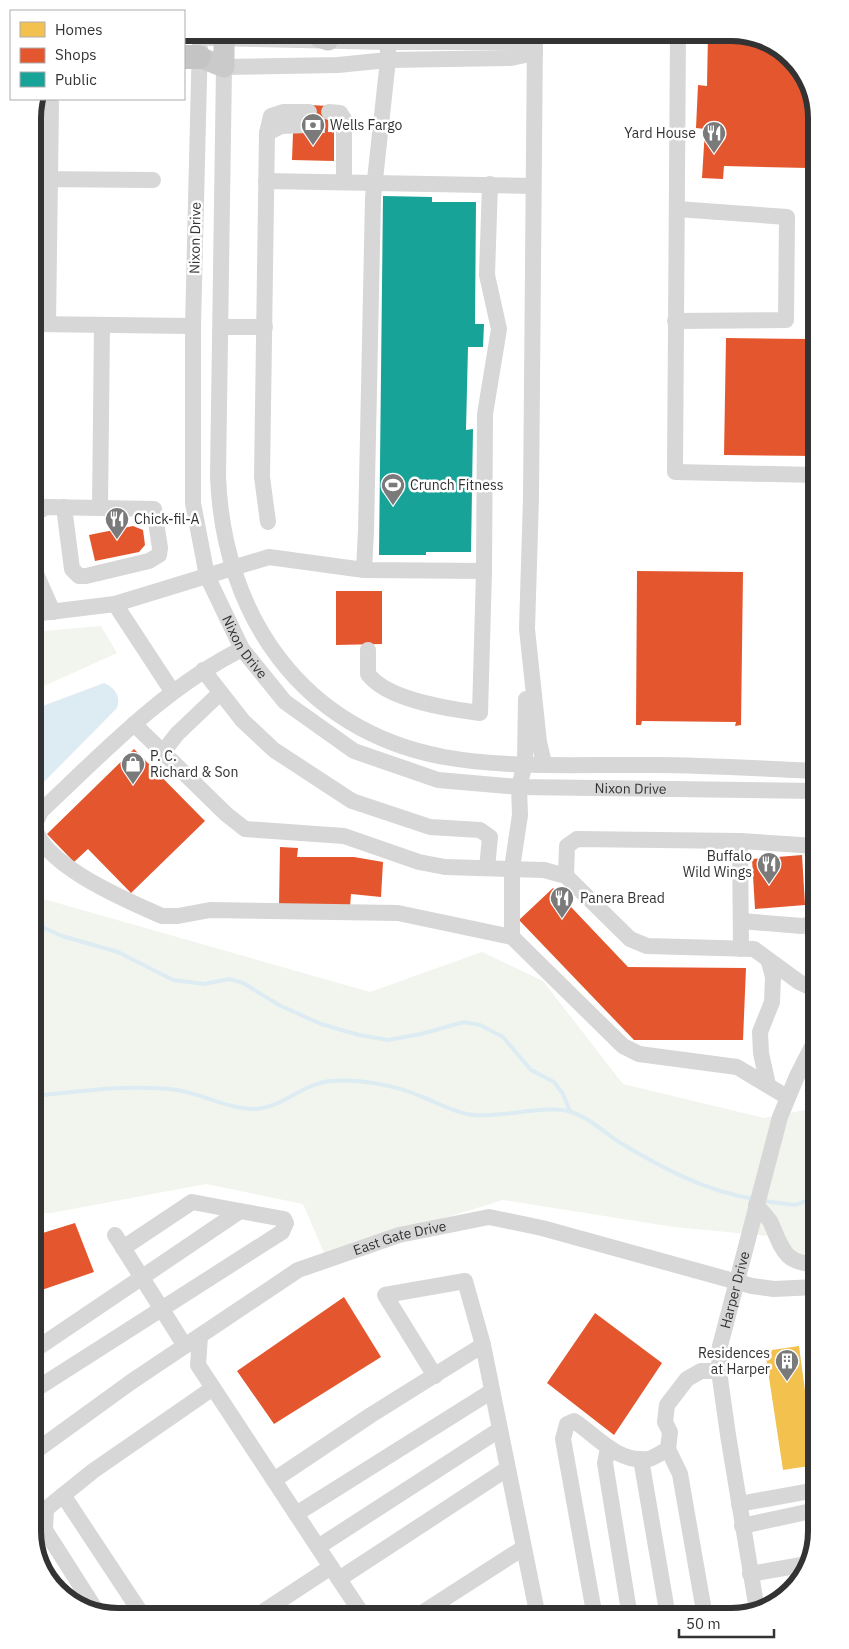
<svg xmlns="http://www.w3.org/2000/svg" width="849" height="1649" font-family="'IBM Plex Sans',sans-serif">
	<rect width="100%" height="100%" fill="#fff"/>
	<path fill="#f1f5ed" d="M101,626L117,653L33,691V632Z
		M33,896L370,992L482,952L543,981L623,1084L764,1118L816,1108V1289L780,1237L674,1227L503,1200L325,1255L303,1204L206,1184L51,1213H33Z"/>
	<path fill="#ddebf3" d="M104,683C115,688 121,696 117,708L33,793V715L40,707Z"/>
	<path fill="#f2c14e" d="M799,1346L808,1413L816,1412V1465L783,1470L765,1351Z"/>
	<path fill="#e4572e" d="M708,33H737L783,50L810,85L816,118V456L724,455L726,338L807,339L808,168L724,166L723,179L702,178L705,129L696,128L698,85L707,86Z
		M309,105L329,106L328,132H334V161L292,160L293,133Z
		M133,526L143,530L145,545L139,552L95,561L89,535Z
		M637,571L743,572L741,725L735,726L736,722L642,721L641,725H636Z
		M336,591H382V644L336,645Z
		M134,749L205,821L131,893L88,849L74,862L47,834Z
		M280,847L298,848L297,857H354L383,862L381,897L351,894L350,907H279Z
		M802,855L805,905L755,909L752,859Z
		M553,888L628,967L746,968L743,1040H634L519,920Z
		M75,1223L94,1272L33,1293V1236Z
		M344,1297L381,1357L274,1424L237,1371Z
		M595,1313L662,1363L614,1435L547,1383Z"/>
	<path fill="#17a398" d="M383,196L432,197V202H476L475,324H484L483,347H468L466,430L473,429L471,552H426V555H379Z"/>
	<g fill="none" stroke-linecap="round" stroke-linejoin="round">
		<path stroke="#ddebf3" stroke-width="4" d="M33,923L62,936L118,952L173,980L204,984L229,979L243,983L279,1005L321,1024L359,1035L388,1040L421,1034L464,1022L480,1025L503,1037L531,1070L554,1082L563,1094L570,1111
			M33,1093L42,1095C86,1091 133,1084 177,1090C203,1094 228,1109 254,1109C281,1109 303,1083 331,1081C359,1079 395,1085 420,1096C437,1102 454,1113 473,1115C500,1118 549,1104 571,1112C588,1117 604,1132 619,1142C660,1167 705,1191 754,1199
			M763,1201L795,1205L816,1197"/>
		<path stroke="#d6d6d6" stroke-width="16" stroke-dasharray="16 8" stroke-linecap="butt" d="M309,125H329"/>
		<g stroke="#d7d7d7" stroke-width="16">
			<path d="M678,33L675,472L816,475"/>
			<path d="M535,35L531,498L527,629L539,742L544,763"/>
			<path id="s1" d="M200,38L193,326V503L207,576L242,649L285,702L354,751L438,780L519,787L816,791"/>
			<path d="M210,38L388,42H511L535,53"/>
			<path d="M535,53L511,58L388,60L338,65L224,67L218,476C223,615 302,731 444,757C511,769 588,764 655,765C709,765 763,769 816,771"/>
			<path d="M329,112L340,113L344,119V181"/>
			<path d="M267,133L271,116L283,112H309"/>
			<path d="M33,179L153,180"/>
			<path d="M266,181L533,186"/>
			<path d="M675,321L786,320L787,217L677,209"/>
			<path d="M33,324L193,326"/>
			<path d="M48,324L51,103"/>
			<path d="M221,327H265"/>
			<path d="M64,507L72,569L79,576H86L149,561L159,555L160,548L154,509L100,508"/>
			<path d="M33,515L46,507L100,508L102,325"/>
			<path d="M268,522L262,477L267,133L281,126L309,125"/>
			<path d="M33,567L53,612"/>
			<path d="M364,570L366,531L373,198L388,60V36"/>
			<path d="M115,604L172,691"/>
			<path d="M33,614L115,604L269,557L364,570L484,571L485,414L499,329L487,275L490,184"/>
			<path d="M242,649C164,688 104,752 41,811L34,826C44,866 126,900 162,916H178L210,910L398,913L512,937L623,1046L639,1054L737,1067L787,1097"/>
			<path d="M368,650V674C387,700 449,709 480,713L484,571"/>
			<path d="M203,670L243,721L274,750L352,801L430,827L480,830L490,837L487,868"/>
			<path d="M134,724L226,814L245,829L344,836L419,862L445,867L544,870L566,876L630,939L647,946L754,949L799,982L816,990"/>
			<path d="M163,752L177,734L220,693"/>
			<path d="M740,841L816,846"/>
			<path d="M566,876L567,846L577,839L740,841L741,949"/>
			<path d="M741,921L802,926L816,923"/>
			<path d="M512,937V868L520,815L519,787L525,763L526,699"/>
			<path d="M768,1085L761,1053L760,1032L772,1002L773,977L769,962"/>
			<path d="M756,1205C761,1211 768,1217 771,1223C782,1248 784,1264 816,1264"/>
			<path d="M115,1235L185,1346"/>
			<path d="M123,1248L192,1202L240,1211"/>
			<path d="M200,1336L198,1365L362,1614"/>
			<path d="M435,1376L385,1295L465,1281L483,1345"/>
			<path d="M33,1391L282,1232L286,1223L284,1219L240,1211L33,1351"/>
			<path d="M608,1448L605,1463L629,1611"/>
			<path d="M668,1449L680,1474L704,1611"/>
			<path id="s2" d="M33,1453L131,1382L298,1270L399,1235L489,1217L542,1228L752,1286L774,1289L816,1287"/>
			<path d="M641,1459L667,1611"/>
			<path d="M274,1480L371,1415L483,1345L537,1612"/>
			<path d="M63,1495L143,1616"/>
			<path d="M739,1504L816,1490"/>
			<path d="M296,1514L492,1391"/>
			<path d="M742,1526L816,1510"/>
			<path d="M318,1547L499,1430"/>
			<path d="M750,1574L807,1564"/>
			<path d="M339,1579L507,1469"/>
			<path d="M268,1609L286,1615"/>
			<path d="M96,1610L45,1530L46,1509L93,1471L213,1388"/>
			<path id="s3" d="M757,1610L728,1435L719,1371L720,1346L780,1117L797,1076L816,1039"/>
			<path d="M594,1612L563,1439L567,1424L574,1421C596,1435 617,1463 648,1459C654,1458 662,1452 668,1449L670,1432L665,1422L667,1405L687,1379L701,1371H719"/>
			<path d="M422,1613L523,1548"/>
			<path d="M258,1615L331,1567"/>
		</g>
		<path stroke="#cacaca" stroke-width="21" d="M319,37L328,40
			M199,57L224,67V38"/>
		<path stroke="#c4c4c4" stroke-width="24" d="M184,57H199"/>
	</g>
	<defs>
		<g id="bank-pin" transform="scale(1.25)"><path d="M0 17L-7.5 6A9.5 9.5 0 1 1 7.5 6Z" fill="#7a7a7a" stroke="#fff"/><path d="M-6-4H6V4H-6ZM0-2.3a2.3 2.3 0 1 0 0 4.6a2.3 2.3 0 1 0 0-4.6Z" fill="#fff"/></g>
		<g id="restaurant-pin" transform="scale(1.25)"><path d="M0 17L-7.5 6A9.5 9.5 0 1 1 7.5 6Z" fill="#7a7a7a" stroke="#fff"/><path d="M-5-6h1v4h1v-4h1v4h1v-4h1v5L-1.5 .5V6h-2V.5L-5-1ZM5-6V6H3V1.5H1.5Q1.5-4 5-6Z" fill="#fff"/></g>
		<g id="stadium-pin" transform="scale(1.25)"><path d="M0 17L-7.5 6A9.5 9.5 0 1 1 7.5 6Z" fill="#7a7a7a" stroke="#fff"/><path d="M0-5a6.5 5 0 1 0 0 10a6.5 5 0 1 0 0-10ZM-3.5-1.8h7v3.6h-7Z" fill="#fff"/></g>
		<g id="shop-pin" transform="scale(1.25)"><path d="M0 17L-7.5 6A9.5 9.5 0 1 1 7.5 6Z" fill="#7a7a7a" stroke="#fff"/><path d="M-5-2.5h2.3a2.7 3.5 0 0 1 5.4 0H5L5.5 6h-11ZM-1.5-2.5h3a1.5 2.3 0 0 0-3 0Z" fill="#fff"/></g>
		<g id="building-pin" transform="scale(1.25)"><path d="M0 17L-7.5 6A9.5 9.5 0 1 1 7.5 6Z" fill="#7a7a7a" stroke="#fff"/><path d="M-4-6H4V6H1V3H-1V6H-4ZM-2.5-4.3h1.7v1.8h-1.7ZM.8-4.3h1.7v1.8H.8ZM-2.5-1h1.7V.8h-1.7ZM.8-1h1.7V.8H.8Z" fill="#fff"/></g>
	</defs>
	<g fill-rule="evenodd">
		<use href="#bank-pin" x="313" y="125"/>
		<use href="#restaurant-pin" x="714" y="133"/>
		<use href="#stadium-pin" x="393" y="485"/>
		<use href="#restaurant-pin" x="117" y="519"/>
		<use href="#shop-pin" x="133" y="764"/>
		<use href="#restaurant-pin" x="769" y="864"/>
		<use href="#restaurant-pin" x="562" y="898"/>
		<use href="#building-pin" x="787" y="1361"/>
	</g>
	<g text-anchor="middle" stroke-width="5" stroke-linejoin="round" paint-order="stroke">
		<g font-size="14" fill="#333" stroke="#fff" text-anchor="start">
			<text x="330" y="130">Wells Fargo</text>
			<text x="696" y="138" text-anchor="end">Yard House</text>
			<text x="410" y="490">Crunch Fitness</text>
			<text x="134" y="524">Chick-fil-A</text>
			<text x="150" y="761">P. C.<tspan x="150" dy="16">Richard &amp; Son</tspan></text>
			<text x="752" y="861" text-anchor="end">Buffalo<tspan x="752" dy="16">Wild Wings</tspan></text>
			<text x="580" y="903">Panera Bread</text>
			<text x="770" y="1358" text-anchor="end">Residences<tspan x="770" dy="16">at Harper</tspan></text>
		</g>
		<g font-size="14" fill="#333" stroke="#fff">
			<text transform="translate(195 238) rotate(-89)" y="5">Nixon Drive</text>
			<text dy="5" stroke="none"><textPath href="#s1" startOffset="620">Nixon Drive</textPath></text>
			<text dy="5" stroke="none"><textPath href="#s1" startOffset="1055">Nixon Drive</textPath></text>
			<text dy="5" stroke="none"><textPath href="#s2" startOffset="429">East Gate Drive</textPath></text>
			<text dy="5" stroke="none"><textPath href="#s3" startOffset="325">Harper Drive</textPath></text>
		</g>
	</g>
	<path d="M0 0H849V1649H0ZM118 41H731A77 77 0 0 1 808 118V1531A77 77 0 0 1 731 1608H118A77 77 0 0 1 41 1531V118A77 77 0 0 1 118 41Z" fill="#fff" fill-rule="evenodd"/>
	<path fill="none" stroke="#333" stroke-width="6" d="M118 41H731A77 77 0 0 1 808 118V1531A77 77 0 0 1 731 1608H118A77 77 0 0 1 41 1531V118A77 77 0 0 1 118 41Z"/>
	<rect x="10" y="10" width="175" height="90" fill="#ffffff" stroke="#adadad"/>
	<rect x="20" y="22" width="25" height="15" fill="#f2c14e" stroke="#adadad"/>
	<text x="55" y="35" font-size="15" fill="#333333">Homes</text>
	<rect x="20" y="48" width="25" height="15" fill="#e4572e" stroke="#adadad"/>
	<text x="55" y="60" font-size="15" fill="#333333">Shops</text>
	<rect x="20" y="72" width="25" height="15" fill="#17a398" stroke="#adadad"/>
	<text x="55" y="85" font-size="15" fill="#333333">Public</text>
	<path d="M679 1629v8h95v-8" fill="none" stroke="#333333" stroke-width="2.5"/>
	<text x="686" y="1629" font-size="15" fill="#333333" stroke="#ffffff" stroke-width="4" paint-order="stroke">50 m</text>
</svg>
